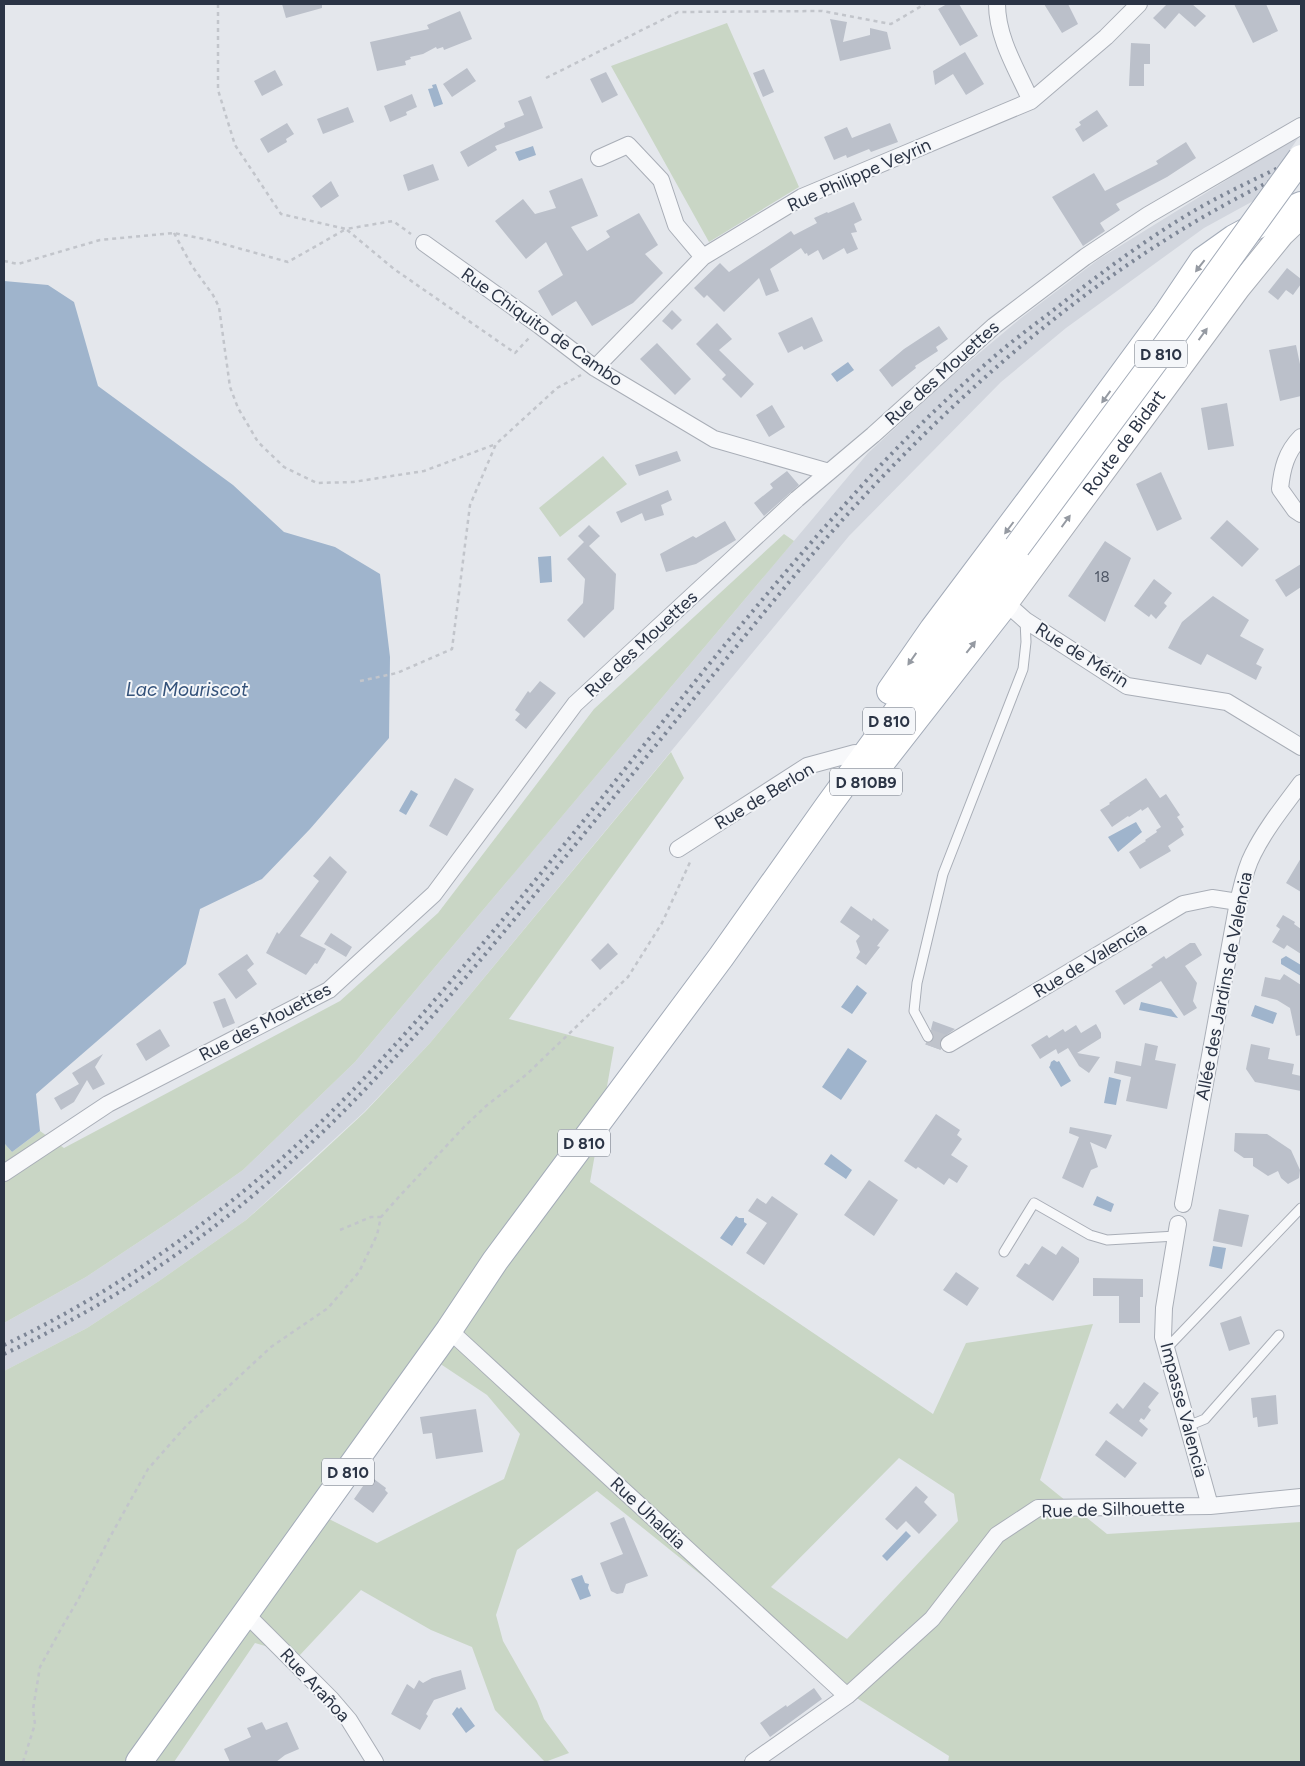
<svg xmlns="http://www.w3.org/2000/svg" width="1305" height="1766" font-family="Figtree,sans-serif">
	<rect width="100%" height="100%" fill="#e4e7ec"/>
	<path fill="#d2d6de" d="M1301,134L1255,200L1204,228L1066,328L1001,382L849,536L430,1043L364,1112L246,1220L159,1281L87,1328L4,1371V1323L86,1277L175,1218L243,1170L355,1062L868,453L945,382L1021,318L1099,259Z"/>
	<path fill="#c9d6c5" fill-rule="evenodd" d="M727,23L799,187L709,242L611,66Z
		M603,456L627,484L560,537L539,508Z
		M784,534L794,541L355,1062L243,1170L175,1218L86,1277L4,1323V1143L12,1152L40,1131L64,1148L340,1001L438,913L594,709Z
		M671,752L684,778L509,1019L614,1047L590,1182L933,1414L966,1343L1093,1324L1040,1480L1107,1534L1301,1522V1762H948L949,1756L844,1690L597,1491L517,1550L496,1615L503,1641L537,1701L544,1719L569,1753L545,1762L495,1710L472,1647L431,1630L361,1590L299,1656L255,1643L174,1762H4V1371L87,1328L159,1281L246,1220L308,1165L365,1112L430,1043ZM439,1363L487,1395L520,1434L504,1479L377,1543L327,1518ZM899,1458L954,1494L958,1521L847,1639L771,1587Z"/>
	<path fill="#9fb4cc" d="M436,84L443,104L434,107L428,89L433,88L432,85Z
		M533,146L536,155L519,161L515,152Z
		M4,281L48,285L74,302L98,386L233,485L284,532L335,547L380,574L390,657L389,738L310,829L262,879L200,909L186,964L36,1094L40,1131L12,1152L4,1143Z
		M848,362L854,370L837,382L831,374Z
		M551,556L552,582L540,583L538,557Z
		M411,790L418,794L406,815L399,811Z
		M1136,822L1142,832L1118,852L1108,837Z
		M1286,956L1301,965V976L1281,964V959Z
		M857,985L867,993L852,1014L841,1007Z
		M1141,1002L1171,1009L1178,1018L1139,1010Z
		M1255,1005L1277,1013L1273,1024L1251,1016Z
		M848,1048L867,1061L841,1100L822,1087Z
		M1054,1060L1057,1062L1059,1061L1071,1081L1061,1087L1049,1067L1050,1066L1051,1062Z
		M1109,1077L1121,1080L1116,1105L1104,1103Z
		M831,1154L852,1170L846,1179L824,1164Z
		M1097,1196L1114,1204L1111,1212L1093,1205Z
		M736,1216L739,1218H744V1222L747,1224L732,1246L720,1238Z
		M1213,1246L1226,1248L1222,1269L1209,1266Z
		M906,1531L911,1536L887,1561L882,1556Z
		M582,1575L585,1583L589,1584L588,1588L591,1596L580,1600L571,1579Z
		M457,1707L459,1709L461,1707L475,1726L466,1733L452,1714Z"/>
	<path fill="#bbc0ca" d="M282,4H322V8L286,18Z
		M947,4H959L978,36L960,46L938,9Z
		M1044,4H1068L1078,24L1062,33Z
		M1167,4H1192L1206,16L1195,27L1179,13L1165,29L1153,18Z
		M1234,4H1266L1278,31L1253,43Z
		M460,11L472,39L444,50L443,47L437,49L436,47L423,54L410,57L411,59L405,61L406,65L377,71L370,42L429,29L427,25Z
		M830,19L847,22L843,42L870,35V28L887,32L891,49L840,61Z
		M1131,43L1150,44V64H1144V86H1129Z
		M965,52L984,84L966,95L953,74L935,85L933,71Z
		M467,68L476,81L452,97L443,84Z
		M764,69L774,92L763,97L753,73Z
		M275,70L283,85L262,96L254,81Z
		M606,72L618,95L602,103L590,79Z
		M412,94L417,107L406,112L407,115L390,122L384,106Z
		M531,96L543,128L495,146L497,150L468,167L460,152L505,127L504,123L524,115L518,101Z
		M348,107L354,122L323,134L317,119Z
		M1097,110L1108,126L1083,142L1075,129L1081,125L1079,122Z
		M287,123L294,134L286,139L287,142L268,153L260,139Z
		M890,123L898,142L871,152L869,149L847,158L846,155L834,160L824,137L847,127L852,138Z
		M1186,142L1196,158L1167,177L1116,204L1120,210L1100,223L1105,231L1083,246L1052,197L1094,173L1105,191L1158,164L1156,161Z
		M433,164L439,180L408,191L403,175Z
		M582,178L598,216L571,227L587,251L610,237L606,231L639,213L658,245L645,254L663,273L633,303L592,326L576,301L552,316L538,291L563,275L546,242L526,259L495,221L523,199L535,214L556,208L549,191Z
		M331,181L339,196L321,208L312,196Z
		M854,202L862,220L854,224L857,232L851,233L858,249L847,254L844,248L823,260L818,250L808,256L807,253L805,254L801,248L770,269L779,291L766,296L759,278L724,312L707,295L704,298L694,288L720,263L729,272L791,231L794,235L817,223L814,218L827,212L828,213Z
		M1287,268L1301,279V284L1293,295L1286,290L1278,300L1268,292Z
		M672,310L682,320L672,330L662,321Z
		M812,317L823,341L804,350L802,346L788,353L778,333Z
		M717,323L732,339L719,350L754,384L741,398L722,379L726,375L696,344Z
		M939,326L948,339L936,347L938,351L915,366L916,368L892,387L879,370L904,349Z
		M657,343L691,379L675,395L640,359Z
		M1296,345L1301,369V396L1280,401L1269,350Z
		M1227,403L1234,446L1208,450L1201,408Z
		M772,405L785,427L769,437L756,415Z
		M677,451L681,461L639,476L635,465Z
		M787,471L799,485L764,516L754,503L773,488L770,484Z
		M1161,472L1182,519L1157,531L1136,484Z
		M668,490L672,500L661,505L664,515L645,521L642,513L621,523L616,512Z
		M1227,520L1259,549L1242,567L1210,538Z
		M725,521L736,540L696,564L666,572L660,554L693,536L696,538Z
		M589,525L600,536L589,546L616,574L614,609L584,638L567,620L583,603L585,579L567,559L584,542L578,536Z
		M1105,541L1131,558L1105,622L1068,596Z
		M1301,564V587L1286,597L1275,580Z
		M1154,579L1172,593L1164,603L1167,606L1156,619L1151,614L1149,617L1134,606Z
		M1213,596L1249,620L1240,636L1264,649L1256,664L1262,667L1256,680L1207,654L1201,665L1168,648L1182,622Z
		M540,681L556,693L526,729L515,720L520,714L515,710L528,691L530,693Z
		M455,778L474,789L447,836L429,826Z
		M1146,778L1160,798L1166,794L1180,815L1177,817L1184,827L1181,829L1184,835L1168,846L1171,851L1140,869L1129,852L1146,841L1145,840L1157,832L1156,830L1161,827L1148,807L1142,811L1141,809L1129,817L1128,816L1112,827L1100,810L1110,804L1109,803Z
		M330,856L347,872L300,936L326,949L317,964L315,963L306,975L266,953L277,932L279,934L319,881L313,876Z
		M1301,858V892L1286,883Z
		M851,906L872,921L873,918L889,930L877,946L880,947L866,965L856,958L860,952L856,941L860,936L840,922Z
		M1283,915L1295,922L1294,924L1301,929V954L1287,945L1284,949L1272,942L1280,929L1276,926Z
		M331,933L352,947L346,957L324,944Z
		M608,943L618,954L600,970L591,960Z
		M1190,943H1195L1202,955L1185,966L1197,983L1193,1001L1197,1008L1184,1016L1161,981L1124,1005L1115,991L1153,967L1151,965L1164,956L1166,959Z
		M247,954L254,964L247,970L257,984L236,999L218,974Z
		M1284,974L1301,985V1035L1296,1036L1290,1008L1277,1000L1261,996L1265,977L1280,980Z
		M225,998L235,1023L223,1028L213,1002Z
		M933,1021L955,1029L941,1039L939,1045L941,1050L925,1044L934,1040V1034L931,1029Z
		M1096,1024L1101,1033V1038L1077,1053L1100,1057L1089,1073L1079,1066L1068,1048L1058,1054L1056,1049L1040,1059L1031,1045L1047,1035L1049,1038L1063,1029L1065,1032L1076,1025L1081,1033Z
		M160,1029L170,1046L146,1061L136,1044Z
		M1145,1043L1158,1046L1155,1060L1176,1064L1167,1109L1126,1101L1131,1077L1114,1073L1116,1061L1141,1066Z
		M1251,1044L1270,1048L1268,1059L1294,1064L1292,1074L1301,1076V1091L1255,1082L1246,1069Z
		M103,1054L95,1067L105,1084L93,1090L87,1080L74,1102L61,1110L54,1098L79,1084L72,1073Z
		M936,1114L960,1130L957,1135L962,1139L951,1155L968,1166L957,1183L949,1178L944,1185L918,1167L916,1169L904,1161Z
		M1070,1127L1112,1135L1106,1149L1090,1142L1098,1167L1091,1170L1083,1188L1062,1178L1079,1137L1069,1133Z
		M1235,1133L1267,1134L1291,1150L1300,1170L1299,1178L1288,1184L1281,1178L1278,1171L1268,1176L1253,1166V1158H1244L1234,1151Z
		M869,1180L898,1200L874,1236L844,1215Z
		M772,1196L798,1214L764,1265L746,1253L767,1223L748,1211L757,1198L766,1204Z
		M1219,1209L1249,1215L1242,1247L1213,1241Z
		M1042,1246L1056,1255L1062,1246L1079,1258V1262L1053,1301L1016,1276L1025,1263L1029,1265Z
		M956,1272L979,1288L967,1306L943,1290Z
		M1093,1278L1143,1279V1297H1140V1323H1119V1296H1093Z
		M1241,1316L1250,1344L1229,1351L1220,1323Z
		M1144,1382L1159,1393L1148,1407L1151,1410L1144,1420L1141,1418L1139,1421L1148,1429L1142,1437L1109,1413L1117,1403L1123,1409Z
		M1276,1395L1278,1424L1258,1427L1257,1417L1253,1418L1251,1398Z
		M476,1409L483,1452L436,1459L432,1433L423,1434L420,1417Z
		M1106,1440L1137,1463L1125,1478L1095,1455Z
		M370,1476L386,1488L385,1490L388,1493L373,1513L354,1499Z
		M916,1486L928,1497L924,1502L937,1515L919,1534L906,1521L897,1530L885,1519Z
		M624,1517L648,1576L626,1584L623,1593L617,1594L611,1591L600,1563L623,1554L610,1523Z
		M461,1670L466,1689L434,1700L426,1714L428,1716L420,1730L391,1714L407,1684L414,1689L419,1680L423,1683L432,1678Z
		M814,1688L822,1699L770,1737L760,1723L786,1705L787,1707Z
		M262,1722L266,1730L287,1722L299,1749L285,1755L276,1762H230L224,1749L251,1737L247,1728Z"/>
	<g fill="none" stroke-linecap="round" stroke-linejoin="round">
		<path stroke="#bfc3cb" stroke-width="16" stroke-dasharray="16 8" stroke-linecap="butt" d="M928,1037L949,1044"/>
		<g stroke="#a9aeb7" stroke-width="11">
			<path id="service" d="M928,1037L914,1011L917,983L943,874L1023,669L1026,642L1025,620
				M1004,1252L1034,1203L1090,1235L1107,1240L1176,1236
				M1166,1349L1301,1208
				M1188,1426L1205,1419L1279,1335"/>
		</g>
		<g stroke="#a9aeb7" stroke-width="18">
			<path id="minor" d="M997,4C997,38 1017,70 1031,101
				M599,158L628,145L661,180L676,225L703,257
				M424,243L540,326L595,368L714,439L829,472
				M595,368L703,257L802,197L1031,101L1106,37L1139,4
				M1301,437C1286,452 1282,469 1280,489L1295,510L1301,514
				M1006,603L1025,620L1127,686L1227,702L1301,747
				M678,849L807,766L855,753
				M949,1044L1183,904L1212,898L1238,902
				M4,1173L108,1104L329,990L434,894L575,704L797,499L873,435L994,326L1085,257L1148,215L1301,126
				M1183,1204L1238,902C1242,886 1245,869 1253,854C1266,828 1284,806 1301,783
				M1178,1224L1164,1308L1163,1337L1210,1506
				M449,1330L847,1696
				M247,1615L331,1699L349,1720L375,1762
				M753,1762L847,1696L932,1619L997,1535L1038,1508L1210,1506L1301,1497"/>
		</g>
		<g stroke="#a9aeb7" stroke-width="26">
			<g id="secondary">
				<path id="s1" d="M1006,603L1238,288L1282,234L1301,216"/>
			</g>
		</g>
		<g stroke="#a3abb8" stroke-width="28">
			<path id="primary" d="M890,691L933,629L1047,477L1166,315L1203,260L1234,238L1260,224L1301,205
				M871,776L1006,603
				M139,1762L449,1330L495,1261L721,957L828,806L1017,547"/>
		</g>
		<path stroke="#c2c5cb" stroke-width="2.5" stroke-dasharray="4 4" stroke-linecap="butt" d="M218,4V90L235,145L281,214L346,229L393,221L411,234
			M546,78L678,12L822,11L891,24L925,4
			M174,233L192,266L213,295L219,307L230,387L238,408L258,442L284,467L317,483L353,482L424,471L496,444
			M4,261L18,264L100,240L174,233L209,240L288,262L346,229L394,269L515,353L529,338
			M360,681L397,673L452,649L470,505L496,444L557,388L581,375
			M340,1230L371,1217H381
			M23,1762L35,1724L33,1709L40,1667L62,1627L78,1600L110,1537L148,1469L187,1425L271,1347L328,1308L359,1272L377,1235L381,1217L396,1200L464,1127L486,1106L527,1074L628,977L662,923L691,860"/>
		<use href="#service" stroke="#f7f8fa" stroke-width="9"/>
		<use href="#minor" stroke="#f7f8fa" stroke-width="16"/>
		<use href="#secondary" stroke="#fff" stroke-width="24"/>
		<use href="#primary" stroke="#fff" stroke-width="26"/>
		<path stroke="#7d8696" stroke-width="4" stroke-dasharray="2.5 5" stroke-linecap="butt" d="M4,1345C131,1285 251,1195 349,1094C407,1034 461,970 514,906C626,771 731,630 849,500C892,451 939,405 988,362C1008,344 1030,328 1051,312C1098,275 1146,239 1197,209C1231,190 1266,174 1301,157
			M4,1354C108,1306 208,1239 292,1161C378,1082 453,994 527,904C591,826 654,747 718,669C764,613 808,557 856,505C982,368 1130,243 1301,167"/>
		<g stroke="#a3abb8" stroke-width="28" stroke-linecap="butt">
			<path id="primary-bridge" d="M1017,547L1157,358L1301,158"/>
		</g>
		<use href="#primary-bridge" stroke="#fff" stroke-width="26"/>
	</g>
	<defs><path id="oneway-solid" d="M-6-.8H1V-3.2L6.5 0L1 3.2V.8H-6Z" transform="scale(1.25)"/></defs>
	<g fill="#959aa2">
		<use href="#oneway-solid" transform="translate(1200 266) rotate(128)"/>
		<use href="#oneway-solid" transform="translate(1203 334) rotate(-54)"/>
		<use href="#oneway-solid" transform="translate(1106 397) rotate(126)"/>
		<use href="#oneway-solid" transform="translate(1066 521) rotate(-54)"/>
		<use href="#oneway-solid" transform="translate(1009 528) rotate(127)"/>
		<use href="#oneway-solid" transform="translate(971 647) rotate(-52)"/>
		<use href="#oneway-solid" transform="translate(912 659) rotate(125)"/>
	</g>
	<g text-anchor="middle" stroke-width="4" stroke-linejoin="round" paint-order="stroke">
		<g font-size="15" fill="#4f5766">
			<text x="1102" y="582">18</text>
		</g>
		<g fill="#f4f6f9" stroke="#676e7b" stroke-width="1">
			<rect x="1135" y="340.5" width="52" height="27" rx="4"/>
			<rect x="863" y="707.5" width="52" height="27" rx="4"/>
			<rect x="830" y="768.5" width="72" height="27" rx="4"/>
			<rect x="558" y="1129.5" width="52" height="27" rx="4"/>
			<rect x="322" y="1458.5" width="52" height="27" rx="4"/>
		</g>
		<g font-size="16" font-weight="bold" fill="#2b3445">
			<text x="1161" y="360">D 810</text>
			<text x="889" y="727">D 810</text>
			<text x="866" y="788">D 810B9</text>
			<text x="584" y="1149">D 810</text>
			<text x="348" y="1478">D 810</text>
		</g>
		<g font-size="18" fill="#2b3445" stroke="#f4f6f9">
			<text transform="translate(859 175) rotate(-24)" y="6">Rue Philippe Veyrin</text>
			<text transform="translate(542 327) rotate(35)" y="6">Rue Chiquito de Cambo</text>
			<text transform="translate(942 373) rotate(-42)" y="6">Rue des Mouettes</text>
			<text dy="6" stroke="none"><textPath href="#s1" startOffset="199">Route de Bidart</textPath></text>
			<text transform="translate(641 644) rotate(-43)" y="6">Rue des Mouettes</text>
			<text transform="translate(1082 655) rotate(32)" y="6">Rue de Mérin</text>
			<text transform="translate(764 796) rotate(-31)" y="6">Rue de Berlon</text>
			<text transform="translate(1090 960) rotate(-31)" y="6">Rue de Valencia</text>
			<text transform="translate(1224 986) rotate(-79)" y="6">Allée des Jardins de Valencia</text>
			<text transform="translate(265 1022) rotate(-28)" y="6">Rue des Mouettes</text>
			<text transform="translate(1184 1410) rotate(75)" y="6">Impasse Valencia</text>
			<text transform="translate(1113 1509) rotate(-2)" y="6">Rue de Silhouette</text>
			<text transform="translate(648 1513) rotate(43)" y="6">Rue Uhaldia</text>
			<text transform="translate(315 1685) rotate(47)" y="6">Rue Arañoa</text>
		</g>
		<g font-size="19" font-style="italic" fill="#34527a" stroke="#f4f6f9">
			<text x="187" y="696">Lac Mouriscot</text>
		</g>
	</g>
	<rect width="1305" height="1766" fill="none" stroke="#2b3445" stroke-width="10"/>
</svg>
